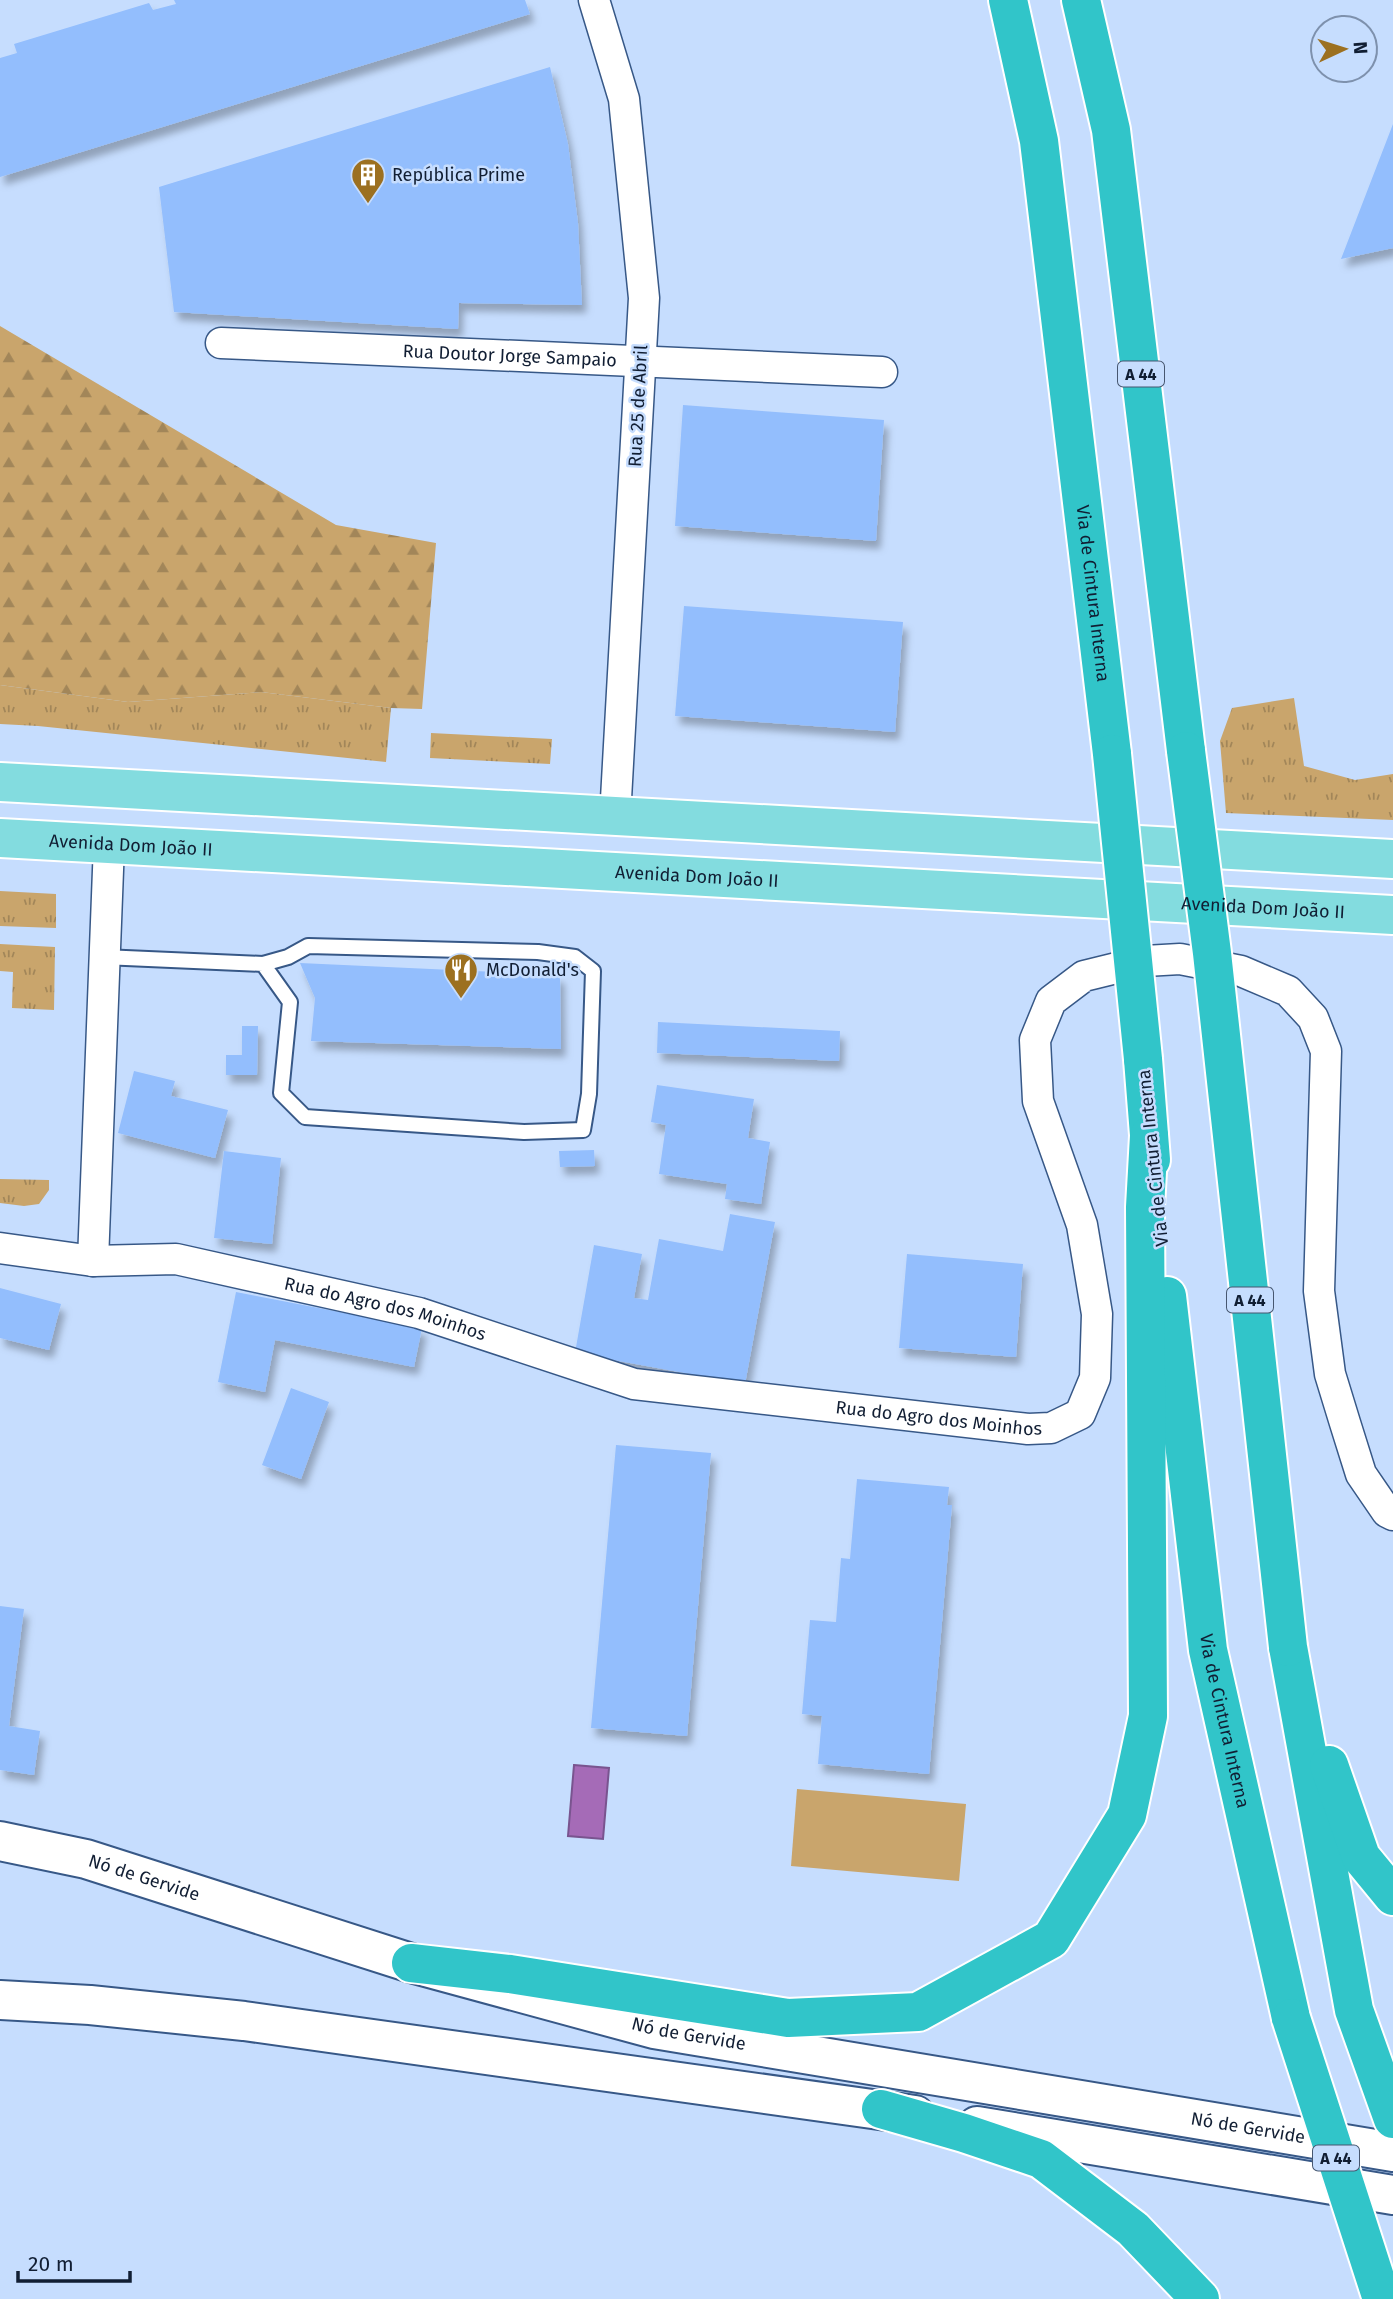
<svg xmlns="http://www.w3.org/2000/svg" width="1393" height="2299" font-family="'Fira Sans',sans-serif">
	<defs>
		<pattern id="grass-tufts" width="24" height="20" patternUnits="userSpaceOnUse" patternTransform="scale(1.75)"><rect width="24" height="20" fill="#c9a56c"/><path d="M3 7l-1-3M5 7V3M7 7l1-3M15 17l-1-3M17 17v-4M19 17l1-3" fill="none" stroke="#a28659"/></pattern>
		<pattern id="forest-firs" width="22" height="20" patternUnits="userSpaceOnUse" patternTransform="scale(1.75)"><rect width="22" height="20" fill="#c9a56c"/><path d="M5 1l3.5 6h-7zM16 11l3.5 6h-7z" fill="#a28659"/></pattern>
		<filter id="shadow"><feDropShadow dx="4.5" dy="8" stdDeviation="3.5" flood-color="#0004"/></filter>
	</defs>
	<rect width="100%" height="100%" fill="#c6ddfe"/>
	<path fill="url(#grass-tufts)" d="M0,685L128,702L261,692L391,708L386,762L38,726L0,724Z
		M1294,698L1304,766L1355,780L1393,774V820L1226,813L1220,741L1232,708Z
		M431,733L552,739L550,764L430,758Z
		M0,891L56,894V928L0,926Z
		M0,944L55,947L54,1010L12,1008L13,972L0,971Z
		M0,1179L49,1180V1190L39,1204L24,1206L0,1203Z"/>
	<path fill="url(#forest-firs)" d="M0,326L336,525L436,543L422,709L391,708L261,692L128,702L0,685Z"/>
	<path fill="#c9a56c" d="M797,1789L966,1804L959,1881L791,1866Z"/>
	<path fill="#a56bb7" stroke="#79548f" stroke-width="2" d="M574,1765L609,1768L603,1839L568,1836Z"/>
	<path fill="#93befd" filter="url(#shadow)" d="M174,0H525L530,14L0,177V58L17,53L14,44L149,3L153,10L176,4Z
		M550,67L568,144L578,223L582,305L459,303L458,329L174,312L159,187Z
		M1393,124V248L1341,259Z
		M683,405L884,420L876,541L675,526Z
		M684,606L903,622L895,732L675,716Z
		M300,963L560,975L561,1049L311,1041L315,998Z
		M658,1022L840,1031L839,1061L657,1053Z
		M242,1026H258L257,1075H226V1055H242Z
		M134,1071L175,1081L171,1096L228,1110L215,1158L118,1133Z
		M657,1085L754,1099L748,1138L770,1142L761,1204L725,1199L727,1184L659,1174L666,1125L651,1122Z
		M594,1150L595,1166L560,1167L559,1151Z
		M224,1151L281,1158L272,1244L214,1238Z
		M730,1214L775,1222L745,1384L575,1353L594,1245L642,1254L634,1298L648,1300L659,1239L723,1251Z
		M907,1254L1023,1264L1016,1357L899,1348Z
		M0,1288L61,1304L49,1350L0,1338Z
		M236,1292L422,1328L414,1367L275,1340L265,1392L218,1382Z
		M291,1388L329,1402L301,1479L262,1465Z
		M616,1445L711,1453L687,1736L591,1728Z
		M857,1479L949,1487L947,1505H952L929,1774L818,1764L822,1716L802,1714L810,1620L836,1622L841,1558L850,1559Z
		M0,1606L24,1609L9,1726L40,1731L34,1775L0,1770Z"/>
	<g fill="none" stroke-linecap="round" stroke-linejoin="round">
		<g stroke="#375887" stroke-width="18">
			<path id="service" d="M103,957L263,964L290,1002L281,1093L305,1117L524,1132L583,1130L589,1094L593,971L575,957L538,952L308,946L288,957L263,964"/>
		</g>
		<g stroke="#375887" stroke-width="33">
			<g id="minor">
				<path d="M594,0L624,99L644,298L615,817"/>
				<path id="s1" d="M221,343L882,372"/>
				<path id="s2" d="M0,1248L93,1261L176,1259L419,1313L634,1384L1028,1429L1051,1428L1080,1414L1095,1378L1097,1314L1082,1225L1038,1101L1035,1040L1051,1001L1084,976L1145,961L1180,959L1241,971L1288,991L1313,1018L1326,1051L1319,1291L1330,1374L1345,1423L1361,1474L1387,1512L1393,1515"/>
				<path d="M93,1261L109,844"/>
			</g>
		</g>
		<g stroke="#375887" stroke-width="42">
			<g id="secondary">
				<path id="s3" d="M0,1841L86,1859L411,1963L654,2029L1393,2152"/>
				<path d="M0,2000L90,2005L244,2021L915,2115"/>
				<path d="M977,2126L1393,2195"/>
			</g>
		</g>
		<g stroke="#fff" stroke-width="42">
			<g id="primary">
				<path d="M0,782L1393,859"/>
				<path id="s4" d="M0,838L1393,915"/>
			</g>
		</g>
		<g stroke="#fff" stroke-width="42">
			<g id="motorway">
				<path id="s5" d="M1008,0L1039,141L1112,754"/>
				<path d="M1081,0L1111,130L1186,751"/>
				<path d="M1143,1059L1151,1160"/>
				<path id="s6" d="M1167,1296L1208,1650L1291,2018"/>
				<path d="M1288,1647L1354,2010L1393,2119"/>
				<path d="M1329,1765L1361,1857L1393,1896"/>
				<path d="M411,1963L510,1974L788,2018L918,2012L1051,1939L1127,1815L1148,1716L1145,1207L1149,1136"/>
				<path d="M881,2109L964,2133L1041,2159L1133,2229L1200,2299"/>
			</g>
		</g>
		<use href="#service" stroke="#fff" stroke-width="14"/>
		<use href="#minor" stroke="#fff" stroke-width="30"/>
		<use href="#secondary" stroke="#fff" stroke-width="38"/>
		<use href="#primary" stroke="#83dcdf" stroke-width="38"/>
		<use href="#motorway" stroke="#31c5c9" stroke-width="38"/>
		<g stroke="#fff" stroke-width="42" stroke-linecap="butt">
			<path id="motorway-bridge" d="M1186,751L1212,953L1288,1647
				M1112,754L1143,1059
				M1291,2018L1382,2299"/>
		</g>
		<use href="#motorway-bridge" stroke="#31c5c9" stroke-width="38"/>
	</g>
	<defs>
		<g id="building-pin" transform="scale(1.75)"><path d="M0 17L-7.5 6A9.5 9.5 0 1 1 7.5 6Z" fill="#9c7020" stroke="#c6ddfe"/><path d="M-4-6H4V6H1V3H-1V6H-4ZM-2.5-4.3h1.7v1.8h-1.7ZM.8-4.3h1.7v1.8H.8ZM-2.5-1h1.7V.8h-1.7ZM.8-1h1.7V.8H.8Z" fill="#fff"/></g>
		<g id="restaurant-pin" transform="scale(1.75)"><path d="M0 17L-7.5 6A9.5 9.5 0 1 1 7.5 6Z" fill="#9c7020" stroke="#c6ddfe"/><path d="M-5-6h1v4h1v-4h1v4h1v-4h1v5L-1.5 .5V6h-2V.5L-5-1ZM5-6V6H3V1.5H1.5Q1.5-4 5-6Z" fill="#fff"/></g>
	</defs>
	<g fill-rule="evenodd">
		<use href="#building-pin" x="368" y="175"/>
		<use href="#restaurant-pin" x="461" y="970"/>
	</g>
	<g text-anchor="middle" stroke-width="5" stroke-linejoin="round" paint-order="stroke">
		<g fill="#c6ddfe" stroke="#475770" stroke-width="2">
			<rect x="1118" y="361.5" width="46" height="25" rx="5"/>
			<rect x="1227" y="1287.5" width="46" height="25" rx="5"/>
			<rect x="1313" y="2145.5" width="46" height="25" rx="5"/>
		</g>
		<g font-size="16" font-weight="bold" fill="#111e33">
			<text x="1141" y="380">A 44</text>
			<text x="1250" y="1306">A 44</text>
			<text x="1336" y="2164">A 44</text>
		</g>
		<g font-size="18" fill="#111e33" stroke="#c6ddfe" text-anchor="start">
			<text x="392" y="181">República Prime</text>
			<text x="486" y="976">McDonald's</text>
		</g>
		<g font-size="18" fill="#111e33" stroke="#c6ddfe">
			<text dy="6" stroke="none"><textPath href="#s1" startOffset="289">Rua Doutor Jorge Sampaio</textPath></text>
			<text transform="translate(638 406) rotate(-87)" y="6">Rua 25 de Abril</text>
			<text dy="6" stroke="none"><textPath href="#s5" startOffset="600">Via de Cintura Interna</textPath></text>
			<text dy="6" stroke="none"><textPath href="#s4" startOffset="131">Avenida Dom João II</textPath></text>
			<text dy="6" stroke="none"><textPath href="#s4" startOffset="698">Avenida Dom João II</textPath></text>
			<text dy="6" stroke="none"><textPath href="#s4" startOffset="1265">Avenida Dom João II</textPath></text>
			<text transform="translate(1153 1158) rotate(-96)" y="6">Via de Cintura Interna</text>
			<text dy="6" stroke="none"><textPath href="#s2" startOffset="392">Rua do Agro dos Moinhos</textPath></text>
			<text dy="6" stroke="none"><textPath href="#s2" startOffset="959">Rua do Agro dos Moinhos</textPath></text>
			<text dy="6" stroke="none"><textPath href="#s6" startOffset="429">Via de Cintura Interna</textPath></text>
			<text dy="6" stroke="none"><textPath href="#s3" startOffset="149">Nó de Gervide</textPath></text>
			<text dy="6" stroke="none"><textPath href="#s3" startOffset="716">Nó de Gervide</textPath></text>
			<text dy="6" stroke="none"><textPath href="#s3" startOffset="1283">Nó de Gervide</textPath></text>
		</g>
	</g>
	<g transform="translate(1344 49) rotate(86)"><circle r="33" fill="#c6ddfe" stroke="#7e91ad" stroke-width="2"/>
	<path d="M0-5L12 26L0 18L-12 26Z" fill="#9c7020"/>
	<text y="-10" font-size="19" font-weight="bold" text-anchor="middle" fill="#111e33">N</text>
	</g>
	<path d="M18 2271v10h112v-10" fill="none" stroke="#111e33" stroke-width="3.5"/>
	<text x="28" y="2271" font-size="21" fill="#111e33" stroke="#c6ddfe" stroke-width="5" paint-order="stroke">20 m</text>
</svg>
